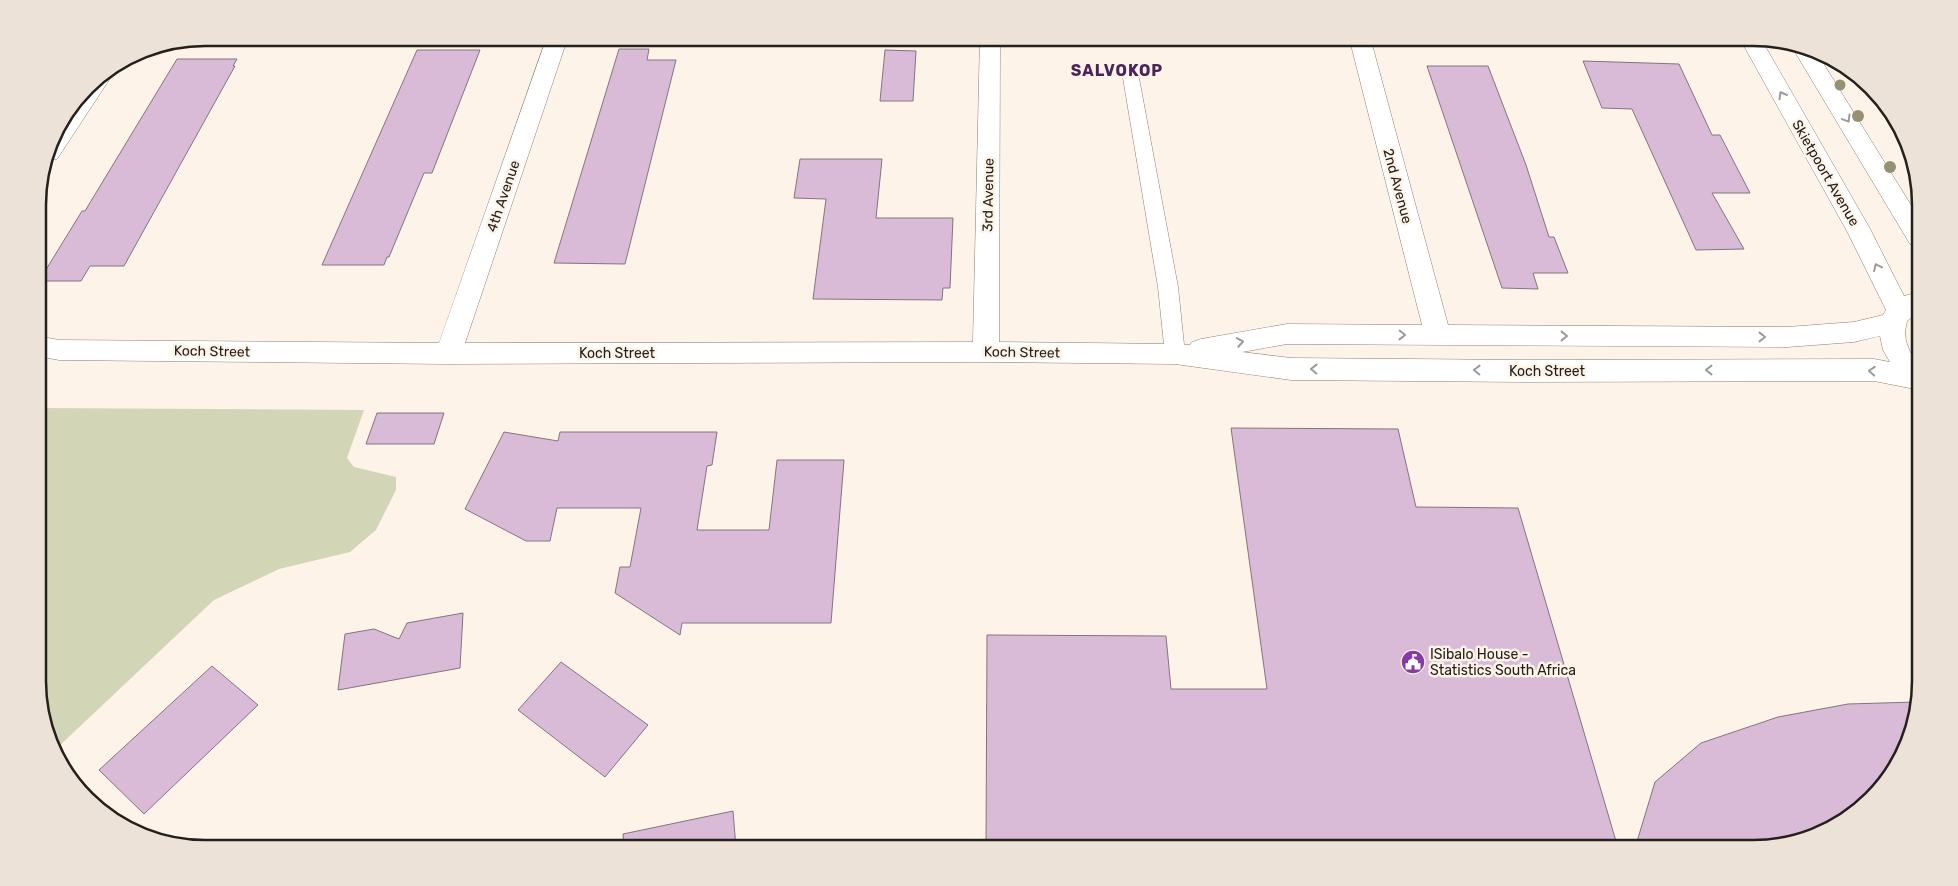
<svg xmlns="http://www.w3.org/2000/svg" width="1958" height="886" font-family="Rubik,sans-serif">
	<rect width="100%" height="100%" fill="#fef3e8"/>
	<path fill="#d3d5b7" d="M38,408L364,410L347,458L354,467L396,477V490L376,530L350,552L279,569L214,600L57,748L39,703Z"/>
	<path fill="#d9bad7" stroke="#807680" d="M619,49H649L647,60H676L625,264L554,263Z
		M417,50H480L432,173H424L389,257H387L384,265H322Z
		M885,50L916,51L913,101H880Z
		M177,59H237L233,66H235L124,266H90L81,281H39L82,211H85Z
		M1583,61L1679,64L1712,135H1720L1750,193H1712L1744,249L1696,250L1632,109L1602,108Z
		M1427,66H1488L1526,165L1549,237H1554L1568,273H1533L1538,289L1502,288Z
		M800,159H882L876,218H953L950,288H943L942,300L813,299L826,199L794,198Z
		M377,413H444L434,444H366Z
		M1231,428L1398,429L1416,507L1518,508L1618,848H986L987,635L1166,636L1171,689H1267Z
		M504,432L558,441L560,432H717L712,465L707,466L697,530H769L777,460H844L831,623H682L680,635L615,593L620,567H630L641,508H557L550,541H526L465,509Z
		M463,613L460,668L338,690L345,634L374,629L399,639L407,623Z
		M561,662L648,725L605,777L518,710Z
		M212,666L258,705L144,814L99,770Z
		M1916,702L1908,745L1879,791L1846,820L1764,848H1635L1655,782L1701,743L1778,717L1848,704Z
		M733,811L736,848H624L623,834Z"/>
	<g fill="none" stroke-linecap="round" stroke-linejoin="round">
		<g stroke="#897f75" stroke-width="1">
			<path id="lane" d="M1131,72L1137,74L1139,78L1178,287L1185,354L1182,360L1175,362L1168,360L1165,354L1158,287L1123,78L1125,74Z"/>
		</g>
		<g stroke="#897f75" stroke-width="1">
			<path id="street" d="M547,37H568L465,343L973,342L980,37H1000L999,342L1175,344L1190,345L1192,342L1201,339L1287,324L1422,325L1349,37H1370L1448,325L1787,327L1854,322L1883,315L1886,310L1848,233L1739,37L1761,39L1869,227L1904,296L1919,292V312L1907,321L1905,332L1906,341L1910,352L1920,362V390L1874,381L1524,382L1291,380L1175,364L986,362L448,364L59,360L38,356V336L59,340L439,343ZM1880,336L1883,350L1890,362L1874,359L1524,360L1291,358L1242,352L1287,344L1787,347L1854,342Z
				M1793,46L1815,50L1919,218V247L1910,244L1792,47Z
				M110,70L113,74L57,159L47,160L55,131L94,79Z"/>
		</g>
		<use href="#lane" fill="#fff" fill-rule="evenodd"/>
		<use href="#street" fill="#fff" fill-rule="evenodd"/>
	</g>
	<g fill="#969172">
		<circle cx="1840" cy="85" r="5.5"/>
		<circle cx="1858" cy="116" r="6"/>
		<circle cx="1890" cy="167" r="6"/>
	</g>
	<defs><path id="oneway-chevron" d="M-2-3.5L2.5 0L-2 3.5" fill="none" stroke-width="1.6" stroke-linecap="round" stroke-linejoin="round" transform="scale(1.25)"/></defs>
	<g stroke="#9c9b99">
		<use href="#oneway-chevron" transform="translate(1782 95) rotate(-120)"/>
		<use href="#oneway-chevron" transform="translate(1847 119) rotate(59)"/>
		<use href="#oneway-chevron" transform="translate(1877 267) rotate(-116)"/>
		<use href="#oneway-chevron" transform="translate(1402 335) rotate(1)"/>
		<use href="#oneway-chevron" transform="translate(1564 336)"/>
		<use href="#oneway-chevron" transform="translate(1762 337)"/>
		<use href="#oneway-chevron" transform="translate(1240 342) rotate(-10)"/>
		<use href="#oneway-chevron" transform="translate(1314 369) rotate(-179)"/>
		<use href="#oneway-chevron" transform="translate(1477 370) rotate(-179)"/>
		<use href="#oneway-chevron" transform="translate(1709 370) rotate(180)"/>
		<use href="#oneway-chevron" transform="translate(1872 371) rotate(-176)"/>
	</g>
	<defs>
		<g id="civic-disc" transform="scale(1.25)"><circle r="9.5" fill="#8838a8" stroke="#fef3e8"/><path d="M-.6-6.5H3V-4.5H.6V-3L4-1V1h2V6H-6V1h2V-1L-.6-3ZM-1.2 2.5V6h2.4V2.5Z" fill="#fff"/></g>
	</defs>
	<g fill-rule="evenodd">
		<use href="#civic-disc" x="1413" y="662"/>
	</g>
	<g text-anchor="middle" stroke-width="5" stroke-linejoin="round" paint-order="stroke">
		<g font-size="14" fill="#24201c" stroke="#fef3e8">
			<text transform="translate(1826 173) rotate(60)" y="5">Skietpoort Avenue</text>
			<text transform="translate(1398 186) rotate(75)" y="5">2nd Avenue</text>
			<text transform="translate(988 195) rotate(-89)" y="5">3rd Avenue</text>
			<text transform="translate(503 196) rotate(-71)" y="5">4th Avenue</text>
			<text transform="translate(212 351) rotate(1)" y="5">Koch Street</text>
			<text transform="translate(1022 352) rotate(1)" y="5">Koch Street</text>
			<text x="617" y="358">Koch Street</text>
			<text x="1547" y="376">Koch Street</text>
		</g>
		<g font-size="14" fill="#24201c" stroke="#fef3e8" text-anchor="start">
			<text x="1430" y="659">ISibalo House -<tspan x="1430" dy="16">Statistics South Africa</tspan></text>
		</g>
		<g font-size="16" font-weight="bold" letter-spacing="1" fill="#492359" stroke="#fef3e8">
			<text x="1117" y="76">SALVOKOP</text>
		</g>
	</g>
	<path d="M0 0H1958V886H0ZM205 46H1753A159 159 0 0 1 1912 205V681A159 159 0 0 1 1753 840H205A159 159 0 0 1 46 681V205A159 159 0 0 1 205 46Z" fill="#ede2d8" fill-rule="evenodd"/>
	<path fill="none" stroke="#24201c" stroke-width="2.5" d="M205 46H1753A159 159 0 0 1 1912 205V681A159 159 0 0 1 1753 840H205A159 159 0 0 1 46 681V205A159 159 0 0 1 205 46Z"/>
</svg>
